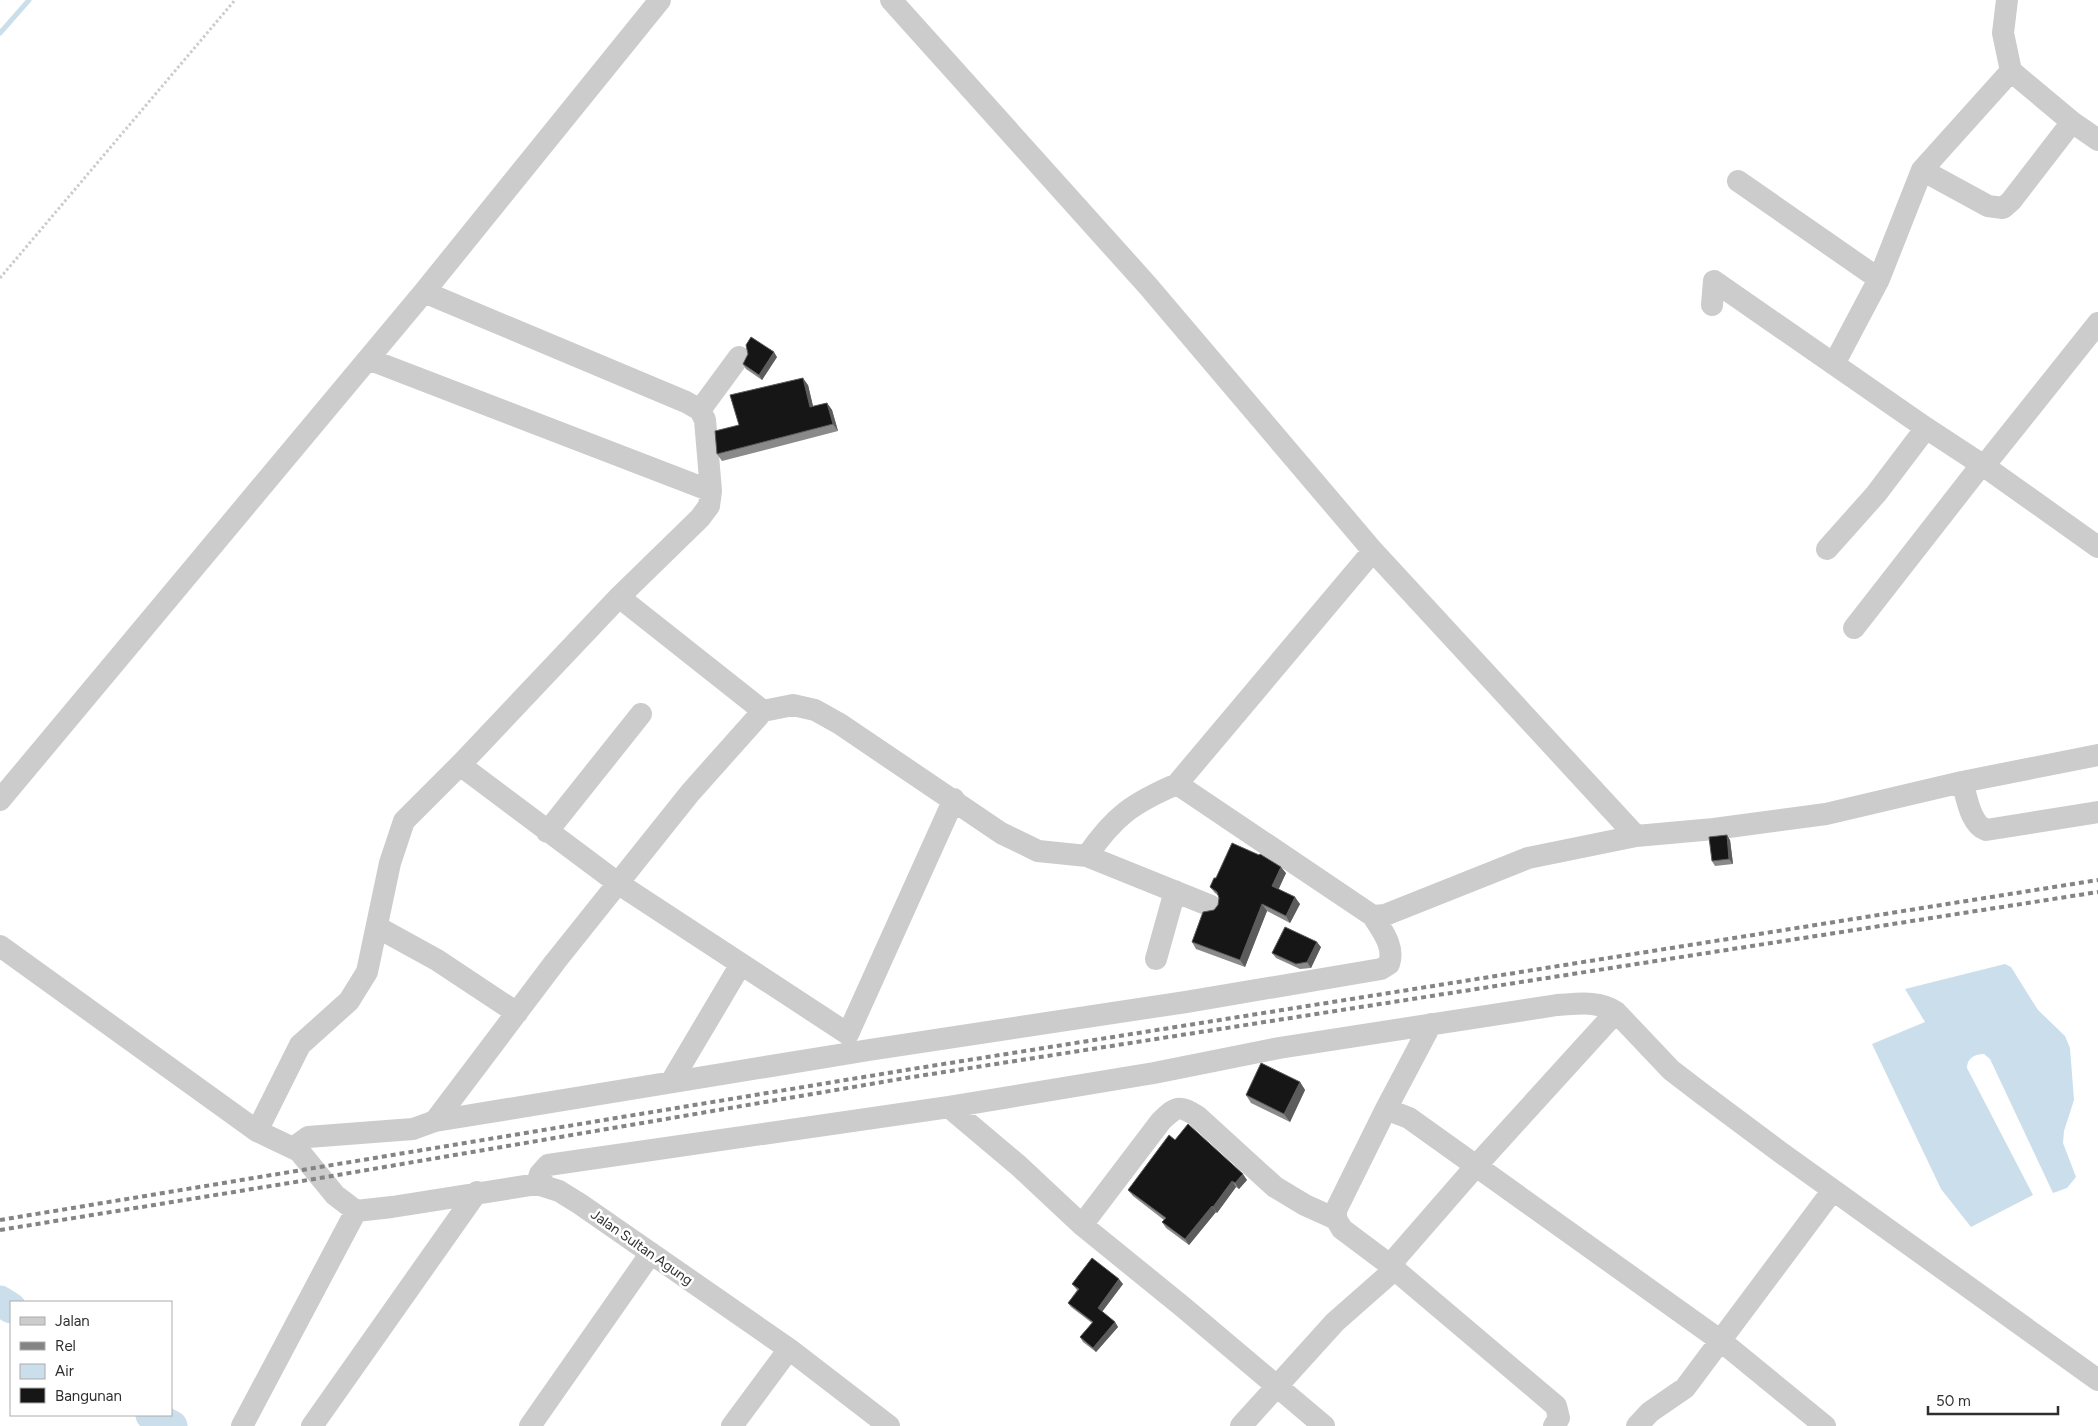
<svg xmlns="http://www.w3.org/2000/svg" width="2098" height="1426" font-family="Figtree,sans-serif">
	<rect width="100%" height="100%" fill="#fff"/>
	<path fill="#cbdeeb" d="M2005,964L2011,967L2038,1010L2065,1036L2070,1048L2074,1100L2064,1131L2063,1143L2076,1177L2067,1188L2053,1193L1990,1059L1984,1054C1975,1054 1967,1058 1967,1068L2033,1195L1971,1227L1941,1189L1872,1044L1925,1022L1905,989Z"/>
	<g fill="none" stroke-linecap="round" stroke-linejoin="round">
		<path stroke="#cbdeeb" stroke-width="5" d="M0,33L29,0"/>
		<path stroke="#cbdeeb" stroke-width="31" d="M0,1301L11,1308
			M151,1415L172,1426"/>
		<path stroke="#ccc" stroke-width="3" stroke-dasharray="2.5 2.5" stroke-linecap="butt" d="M0,278L235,0"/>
		<path stroke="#ccc" stroke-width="22" d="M891,0L1148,286L1373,551L1636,836L1714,829L1826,814L1962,782L2098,755
			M2007,0L2003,33L2011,71L2072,122L2098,140
			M1922,170L1988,206L2003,208L2011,201L2072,122
			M1738,181L1879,279
			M1712,305L1714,281L1926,428L1984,466L2098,547
			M368,359L711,491
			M1834,364L1879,279L1922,170L2011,71
			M700,410L739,357
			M1984,466L2098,323
			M1827,549L1876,494L1926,428
			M619,597L763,711
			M1854,628L1982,464
			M460,765L619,884L848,1034L954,799
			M1962,782C1967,797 1970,824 1986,830L2098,812
			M1177,784L1373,916L1385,915L1528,858L1636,836
			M0,800L424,292L660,0
			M547,832L641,714
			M1087,856L1211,906
			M377,927L437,960L517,1013
			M0,946L257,1131L299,1151L335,1195L356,1211L242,1426
			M1156,959L1175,891
			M671,1082L741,964
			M949,1107L1019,1166L1082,1225L1183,1307L1324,1426
			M1386,1109L1431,1024
			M435,1121L555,962L690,793L763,711L793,705L815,710L840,724L1001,833L1038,851L1087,856C1114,816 1133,803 1177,784L1373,551
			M257,1131L300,1045L349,1001L367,972L390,863L404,821L460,765L619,597L700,518L709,506L711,491L705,420L700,410L686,402L424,292
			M293,1148L308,1137L413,1129L435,1121L869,1050L1186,1002L1381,969L1389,964C1395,946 1382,931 1373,916
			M537,1184L540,1174L548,1165L949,1107L1154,1073L1279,1048L1557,1005C1577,1004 1599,1000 1616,1012
			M356,1211L392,1207L537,1184L559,1191L580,1204L789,1349L889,1426
			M1082,1225L1161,1121C1177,1106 1178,1105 1197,1116L1275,1187L1305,1205L1336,1219
			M1389,1266L1476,1166L1616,1012L1671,1070L1701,1093L1780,1152L2098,1380
			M312,1426L477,1192
			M530,1426L651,1253
			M732,1426L789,1349
			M1241,1426L1335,1322L1394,1270
			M1554,1426L1559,1418L1556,1406L1386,1262L1342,1229L1336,1219V1210L1386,1109L1409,1118L1721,1341L1825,1426
			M1637,1426L1650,1412L1685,1388L1833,1190"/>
		<path stroke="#848484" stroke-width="4" stroke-dasharray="5 4" stroke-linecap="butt" d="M0,1220L906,1070L2098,880
			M0,1230L320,1178L906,1078L2098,892"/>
	</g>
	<path fill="#8a8a8a" d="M777,357L762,380L746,369L743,364Z
		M808,385L813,407L827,403L832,410L838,431L722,461L717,454L739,425Z
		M1730,840L1733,864L1715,866L1712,861Z
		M1286,873L1278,889L1300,904L1290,923L1267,911L1245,967L1196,949L1192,942L1218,905L1219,898V896L1215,893L1210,887L1216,878Z
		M1321,947L1311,968L1300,969L1276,958L1272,953Z
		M1300,1082L1305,1090L1290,1122L1251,1103L1246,1095Z
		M1175,1140L1247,1180L1239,1189L1236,1187L1217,1213L1216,1212L1189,1245L1166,1228L1162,1222L1164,1220L1133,1196L1128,1190Z
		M1072,1284H1123L1102,1312L1115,1322L1118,1327L1096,1352L1083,1342L1080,1337L1092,1323L1071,1307L1068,1303L1077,1290Z"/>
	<path fill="#5c5c5c" d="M774,352L777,357L762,380L759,375Z
		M803,378L808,385L815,414L810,407Z
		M827,403L832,410L838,431L833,424Z
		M1727,835L1730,840L1733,864L1729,859Z
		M1281,867L1286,873L1277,893L1272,886Z
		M1295,897L1300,904L1290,923L1286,916Z
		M1262,904L1267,911L1245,967L1240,960Z
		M1317,942L1321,947L1311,968L1307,962Z
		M1300,1082L1305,1090L1290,1122L1284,1114Z
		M1243,1174L1247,1180L1239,1189L1235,1183Z
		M1232,1181L1236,1187L1217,1213L1213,1207Z
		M1212,1206L1216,1212L1189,1245L1185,1239Z
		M1119,1279L1123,1284L1101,1313L1098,1308Z
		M1115,1322L1118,1327L1096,1352L1093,1348Z"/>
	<path fill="#161616" stroke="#5c5c5c" d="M751,337L774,352L759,375L743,364L748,354L746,345Z
		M803,378L810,407L827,403L833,424L717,454L715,431L739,425L730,395Z
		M1727,835L1729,859L1712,861L1709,837Z
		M1232,843L1259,855L1260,854L1281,867L1272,886L1295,897L1286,916L1262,904L1240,960L1192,942L1203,912L1214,910L1218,905L1219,898L1217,892L1210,887L1214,878H1216Z
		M1285,927L1317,942L1307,962L1296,964L1272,953Z
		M1261,1063L1300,1082L1284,1114L1246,1095Z
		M1188,1124L1243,1174L1235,1183L1232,1181L1213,1207L1212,1206L1185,1239L1162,1222L1166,1218L1128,1190L1169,1135L1175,1140Z
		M1092,1258L1119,1279L1098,1308L1115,1322L1093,1348L1080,1337L1093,1322L1068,1303L1079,1289L1072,1284Z"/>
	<g text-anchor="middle" stroke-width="5" stroke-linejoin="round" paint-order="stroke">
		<g font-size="14" fill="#2f2f2f" stroke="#fff">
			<text transform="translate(642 1247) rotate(35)" y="5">Jalan Sultan Agung</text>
		</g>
	</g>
	<rect x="10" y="1301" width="162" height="115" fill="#ffffff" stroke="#acacac"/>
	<rect x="20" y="1317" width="25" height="8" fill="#cccccc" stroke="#acacac"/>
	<text x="55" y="1326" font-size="15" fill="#2f2f2f">Jalan</text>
	<rect x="20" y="1342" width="25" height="8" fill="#848484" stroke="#acacac"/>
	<text x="55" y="1351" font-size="15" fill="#2f2f2f">Rel</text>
	<rect x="20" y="1364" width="25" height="15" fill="#cbdeeb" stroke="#acacac"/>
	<text x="55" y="1376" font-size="15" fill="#2f2f2f">Air</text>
	<rect x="20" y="1388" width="25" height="15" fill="#161616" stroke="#acacac"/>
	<text x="55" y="1401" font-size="15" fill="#2f2f2f">Bangunan</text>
	<path d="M1928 1406v8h130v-8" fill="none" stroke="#2f2f2f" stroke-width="2.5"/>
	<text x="1936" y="1406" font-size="15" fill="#2f2f2f" stroke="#ffffff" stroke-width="4" paint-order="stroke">50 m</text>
</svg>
